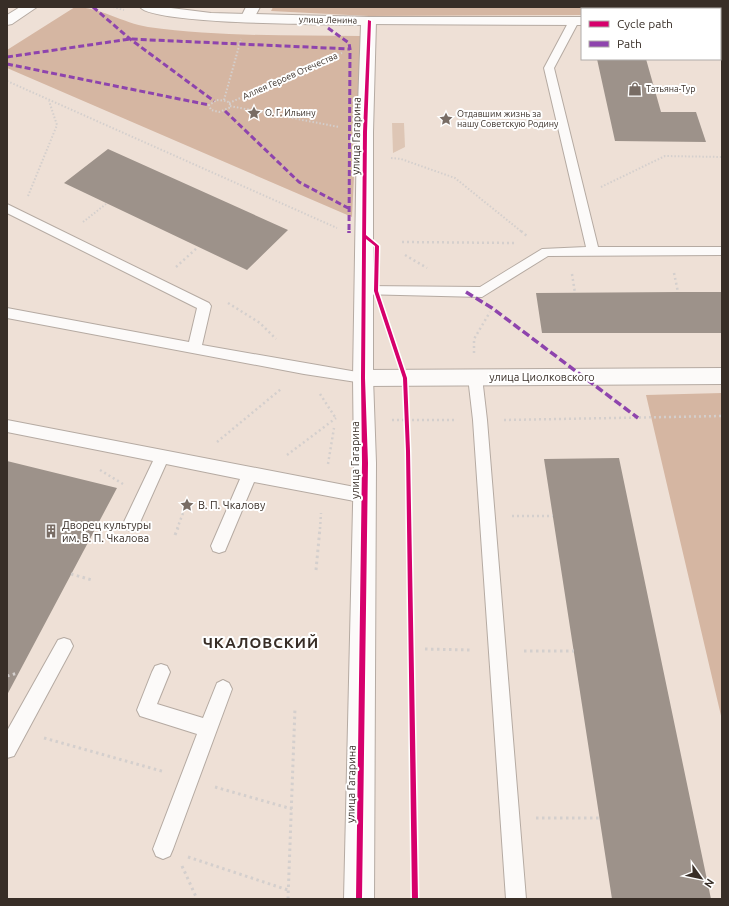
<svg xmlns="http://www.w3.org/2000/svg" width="729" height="906" font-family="Ubuntu,sans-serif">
	<rect width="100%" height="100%" fill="#eee0d6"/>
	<path fill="#dec6b5" d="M392,123H404L405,147L393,153Z"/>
	<path fill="#d5b6a2" d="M75,7C99,7 123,23 148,27C219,37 290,35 361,36L352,217L7,68V50Z
		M273,7H722V14H720V9H582V15L369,16L271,11Z
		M722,393V720L646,395Z"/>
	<path fill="#9d928a" d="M597,59H646L661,112H696L706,142L615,141Z
		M108,149L226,202L288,230L247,270L64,183Z
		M678,292H722V333H542L536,293Z
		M619,458L711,899H612L544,459Z
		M7,461L117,488L7,695Z"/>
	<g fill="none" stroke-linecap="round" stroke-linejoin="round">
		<g stroke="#b5aaa2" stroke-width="2">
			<path id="service" d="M574,18L579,21L554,68L598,247H722V255L548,256L482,297L359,294L357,291L359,288L364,286L480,287L542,249L586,247L544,68L569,21Z
				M720,35H722V47H720Z
				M7,204L209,303L211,306L202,345L363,373L368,374L370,378L368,382L363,383L304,374L7,318V308L189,342L197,308L7,213Z
				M475,372L480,373L482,377L487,420L526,899H506L473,420L468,377L470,373Z
				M7,420L365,489L370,491L373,496L370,501L365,503L254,482L225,551L219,553L213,551L211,546L240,479L166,464L137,529L131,531L125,529L123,524L153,461L7,432Z
				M64,638L70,640L73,646L70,652L14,756L7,758V731L58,640Z
				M161,664L167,666L170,672L157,704L203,718L217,683L223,680L229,683L232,689L173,849L170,856L163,859L156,856L153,849L197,734L140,716L137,710L152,672L155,666Z"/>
		</g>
		<g stroke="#b5aaa2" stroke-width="2">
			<path id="minor" d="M20,7H37L12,24L7,25V15Z
				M246,7H260L252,22H242L240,19Z
				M720,16H722V24H720Z
				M369,17H582V25L364,24L362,21L364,18Z
				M722,368V384L363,386L356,384L353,378L356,372L363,370Z"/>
		</g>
		<g stroke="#b5aaa2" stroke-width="2">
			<path id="tertiary" d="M140,7H163L211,13L369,17L374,18L376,21L373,132V378L376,463L374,899H344L354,463L353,378L357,132L361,25C331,24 153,25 140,7Z"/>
		</g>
		<path stroke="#d4cfcd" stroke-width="2" stroke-dasharray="1.5 2" stroke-linecap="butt" d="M113,7L124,10
			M7,81L337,228
			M217,100L227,101L230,104L229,108L219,112L211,110L209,105Z
			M224,100L241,39
			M229,103L342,53
			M230,106L339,127
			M391,158L401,159L455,178L522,232
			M601,187L665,156L722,157
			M28,196L57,125L49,101
			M83,222L106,204"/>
		<path stroke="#d4cfcd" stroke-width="2.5" stroke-dasharray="2 3" stroke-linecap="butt" d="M521,231L528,237
			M402,242L516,243
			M405,255L427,268
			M176,267L198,247
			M674,273L678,292
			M572,274L575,293
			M228,303L260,323L276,339
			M474,353V339L490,312
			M320,394L335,417
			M392,420H455
			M504,420L722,416
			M217,442L281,389
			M287,455L336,418
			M328,464L334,428
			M100,470L123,484
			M512,516H553
			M177,529L183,513
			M320,529L321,513"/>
		<path stroke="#d4cfcd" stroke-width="3" stroke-dasharray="2.5 3.5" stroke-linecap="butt" d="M175,535L178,528
			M316,570L320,528
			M71,574L92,580
			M425,649L471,650
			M524,651H574
			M7,676L18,673
			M44,738L165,772
			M215,787L292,809
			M536,818H599
			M188,857L288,890
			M182,866L197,899
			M288,899L295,708"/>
		<use href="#service" fill="#fcfaf9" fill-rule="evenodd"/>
		<use href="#minor" fill="#fcfaf9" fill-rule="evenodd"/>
		<use href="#tertiary" fill="#fcfaf9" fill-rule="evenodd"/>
		<path stroke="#8e44ad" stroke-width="3" stroke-dasharray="6 3" stroke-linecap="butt" d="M93,7L130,39L214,101
			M328,28L349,43L350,49L349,232
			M7,57L130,39L350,49
			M7,64L209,105
			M225,111L299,182L348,208"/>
		<path stroke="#8e44ad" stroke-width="3.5" stroke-dasharray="8 3.5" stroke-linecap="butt" d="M349,233V231
			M466,292L492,308L638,418"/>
		<g stroke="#fff" stroke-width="3">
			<path id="cycleway" d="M368,20L371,21L367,132L366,235L379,246L378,291L407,378L410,451L418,899H412L406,451L403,378L374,291L375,246L366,239L365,378L368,463L362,899H356L362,463L361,378L363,132Z"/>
		</g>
		<use href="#cycleway" fill="#d6006c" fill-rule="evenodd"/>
	</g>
	<defs>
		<g id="shop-bare" transform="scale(1.08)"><path d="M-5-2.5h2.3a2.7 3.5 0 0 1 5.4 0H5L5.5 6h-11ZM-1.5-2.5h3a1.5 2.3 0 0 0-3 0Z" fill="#786c64" stroke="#fff" stroke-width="2.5" paint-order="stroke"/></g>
		<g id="sight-bare" transform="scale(1.08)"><path d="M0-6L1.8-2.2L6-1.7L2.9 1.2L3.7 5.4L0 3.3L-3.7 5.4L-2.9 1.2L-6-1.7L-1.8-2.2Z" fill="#786c64" stroke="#fff" stroke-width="2.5" paint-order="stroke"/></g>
		<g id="building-bare" transform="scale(1.08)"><path d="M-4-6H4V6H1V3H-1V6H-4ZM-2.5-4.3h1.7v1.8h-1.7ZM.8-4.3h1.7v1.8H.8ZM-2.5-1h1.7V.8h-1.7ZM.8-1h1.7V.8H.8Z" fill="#786c64" stroke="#fff" stroke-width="2.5" paint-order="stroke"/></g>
	</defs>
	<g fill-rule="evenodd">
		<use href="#shop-bare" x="635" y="89"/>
		<use href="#sight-bare" x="254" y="113"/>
		<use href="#sight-bare" x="446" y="119"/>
		<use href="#sight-bare" x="187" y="505"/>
		<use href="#building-bare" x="51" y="531"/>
	</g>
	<g text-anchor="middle" stroke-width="4" stroke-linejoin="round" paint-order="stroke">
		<g font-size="9" fill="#382e27" stroke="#fff">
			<text transform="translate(328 20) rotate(1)" y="3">улица Ленина</text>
			<text transform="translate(290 76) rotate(-24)" y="3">Аллея Героев Отечества</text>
		</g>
		<g font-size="9" fill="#382e27" stroke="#fff" text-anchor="start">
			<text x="646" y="92">Татьяна-Тур</text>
			<text x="265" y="116">О. Г. Ильину</text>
			<text x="457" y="117">Отдавшим жизнь за<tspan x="457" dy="10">нашу Советскую Родину</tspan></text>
		</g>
		<g font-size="11" fill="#382e27" stroke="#fff">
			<text transform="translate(356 136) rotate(-89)" y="4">улица Гагарина</text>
			<text x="542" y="381">улица Циолковского</text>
			<text transform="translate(355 460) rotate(-90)" y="4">улица Гагарина</text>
			<text transform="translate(351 784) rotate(-89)" y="4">улица Гагарина</text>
		</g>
		<g font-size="11" fill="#382e27" stroke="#fff" text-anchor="start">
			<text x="198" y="509">В. П. Чкалову</text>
			<text x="62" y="529">Дворец культуры<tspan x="62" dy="13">им. В. П. Чкалова</tspan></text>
		</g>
		<g font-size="15" font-weight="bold" letter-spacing="1" fill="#382e27" stroke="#fff">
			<text x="261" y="648">ЧКАЛОВСКИЙ</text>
		</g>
	</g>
	<rect width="729" height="906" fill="none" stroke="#382e27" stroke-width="16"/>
	<rect x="581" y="8" width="140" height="52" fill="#ffffff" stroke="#afaba9"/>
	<rect x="589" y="21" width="20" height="6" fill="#d6006c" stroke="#afaba9"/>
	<text x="617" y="28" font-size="12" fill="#382e27">Cycle path</text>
	<rect x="589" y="41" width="20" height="6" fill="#8e44ad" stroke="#afaba9"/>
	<text x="617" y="48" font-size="12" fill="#382e27">Path</text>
	<g transform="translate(701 878) rotate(123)" stroke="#ffffff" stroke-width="3" paint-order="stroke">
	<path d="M0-3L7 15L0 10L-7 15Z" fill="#382e27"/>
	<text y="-6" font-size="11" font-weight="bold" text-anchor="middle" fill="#382e27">N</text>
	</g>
</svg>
